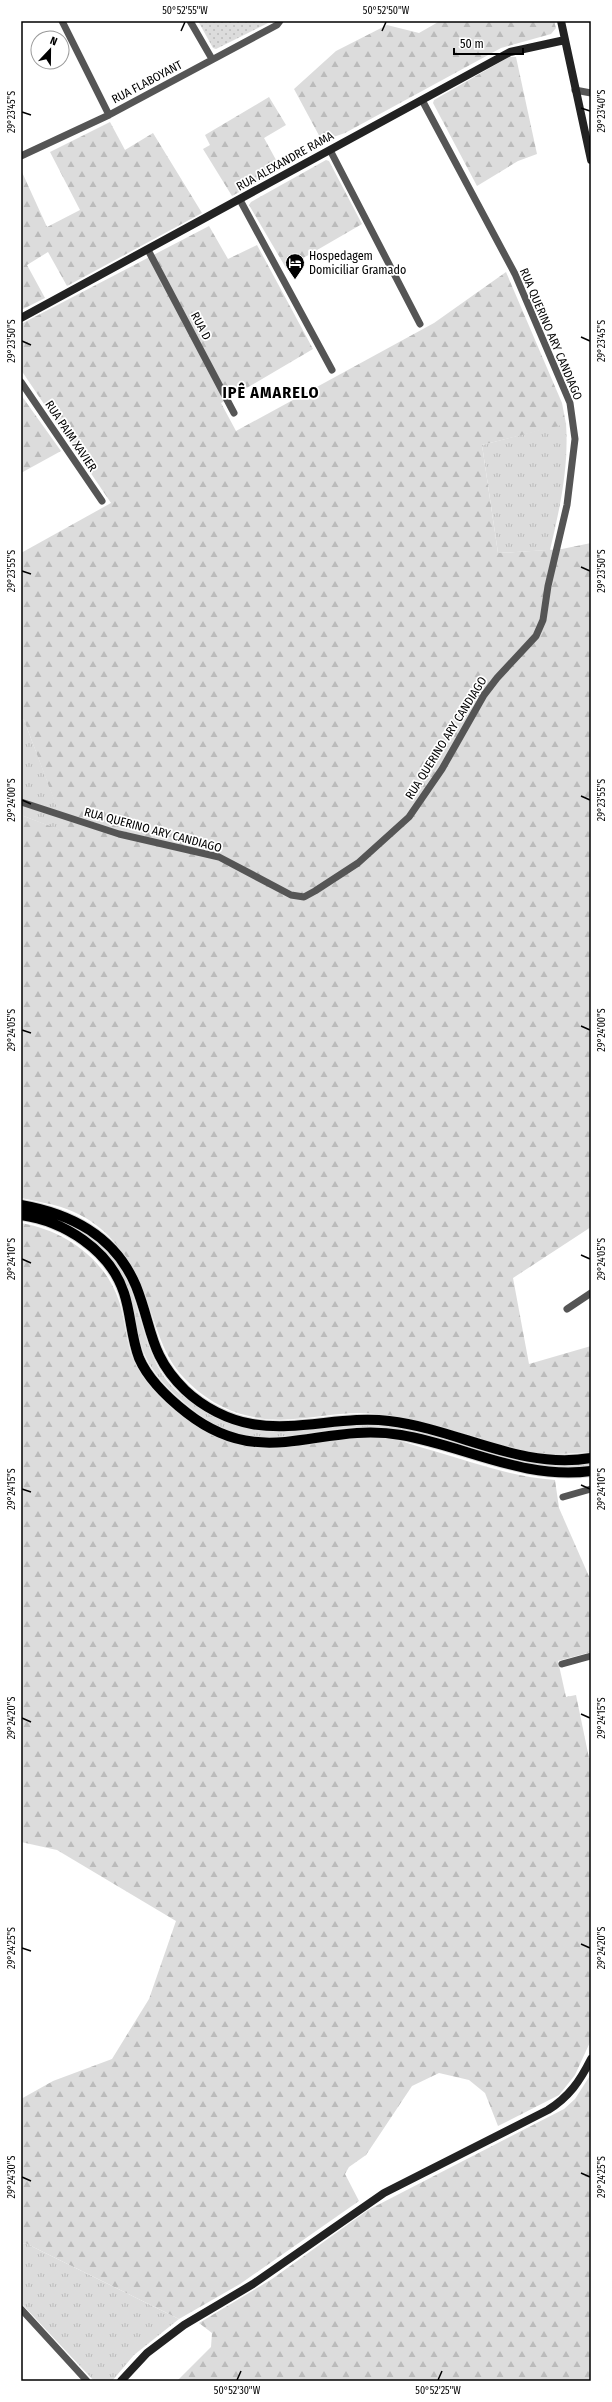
<svg xmlns="http://www.w3.org/2000/svg" width="612" height="2402" font-family="'Fira Sans Condensed',sans-serif">
	<defs>
		<pattern id="grass-tufts" width="24" height="20" patternUnits="userSpaceOnUse"><rect width="24" height="20" fill="#dcdcdc"/><path d="M3 7l-1-3M5 7V3M7 7l1-3M15 17l-1-3M17 17v-4M19 17l1-3" fill="none" stroke="#bbb"/></pattern>
		<pattern id="forest-firs" width="22" height="20" patternUnits="userSpaceOnUse"><rect width="22" height="20" fill="#dcdcdc"/><path d="M5 1l3.5 6h-7zM16 11l3.5 6h-7z" fill="#bbb"/></pattern>
		<pattern id="park-dots" width="8" height="8" patternUnits="userSpaceOnUse"><rect width="8" height="8" fill="#dcdcdc"/><path d="M2 2h.1M6 6h.1" fill="none" stroke="#bbb" stroke-width="1.8" stroke-linecap="round"/></pattern>
	</defs>
	<rect width="100%" height="100%" fill="#fff"/>
	<path fill="url(#grass-tufts)" d="M566,423C569,467 560,508 550,550L498,553L482,445Z
		M21,719L24,720L67,833L21,815Z
		M21,1210C67,1219 111,1241 130,1287C146,1328 148,1377 192,1402C208,1411 229,1422 248,1428C270,1435 296,1431 319,1428C342,1425 366,1423 390,1426C436,1432 480,1451 525,1462L542,1465L591,1463V1467C529,1476 466,1447 407,1431C386,1428 366,1426 344,1428C282,1435 246,1452 192,1409C177,1397 162,1384 152,1368C130,1336 140,1294 113,1262C96,1242 76,1227 52,1218C44,1215 26,1216 21,1210Z
		M25,2243L179,2319L134,2355L112,2381H94L21,2303V2245Z"/>
	<path fill="url(#forest-firs)" d="M440,21H554L556,28L551,34L501,48L345,133L322,141L294,89L336,51L387,25L419,33Z
		M509,57H516L537,154L518,161L477,186L433,103L434,100Z
		M269,97L286,125L264,138L281,169L232,196L203,149L210,145L205,135Z
		M110,122L125,150L153,133L202,213L67,286L48,252L27,265L45,298L21,310V170L47,227L80,210L50,152Z
		M326,160L329,161L362,224L286,268L249,205L251,202Z
		M209,226L228,259L257,245L313,349L221,403L236,431L434,323L506,272L562,403L566,424L482,445L498,553L562,549L591,543V1227L513,1278L529,1364L591,1346V1452C569,1454 548,1455 526,1452C509,1449 492,1442 476,1437C444,1427 410,1418 376,1414C334,1409 292,1427 249,1416C225,1411 202,1397 185,1379C166,1360 158,1333 150,1309C135,1263 109,1222 61,1207C48,1203 34,1201 21,1198V815L66,832L24,720L21,719V553L111,503L21,370V324Z
		M21,395L61,451L21,473Z
		M21,1223C63,1230 105,1258 119,1301C126,1322 126,1348 137,1367C149,1389 172,1410 192,1423C267,1473 307,1433 383,1438C400,1439 418,1447 434,1451C474,1463 513,1477 555,1480L559,1508L591,1581V1652L558,1661L566,1697L576,1695L589,1758H591V2040L575,2075L559,2095L498,2126L485,2093L469,2080L439,2073L412,2086L366,2155L349,2167L345,2174L359,2201L240,2284L179,2319L25,2243L21,2245V2099L53,2081L112,2059L149,1999L176,1921L57,1850L21,1842Z
		M591,2074V2381H177L211,2347L212,2333L199,2323L272,2279L368,2210L564,2109L575,2099Z"/>
	<path fill="url(#park-dots)" d="M198,21H272L216,49L213,48Z"/>
	<g fill="none" stroke-linecap="round" stroke-linejoin="round">
		<g stroke="#dbdbdb" stroke-width="12">
			<path id="primary" d="M21,1205C72,1214 115,1236 136,1286C153,1329 149,1355 185,1390C203,1407 228,1420 252,1424C298,1432 344,1415 389,1421C458,1429 520,1470 591,1458
				M21,1215C64,1221 110,1250 124,1293C131,1314 131,1337 139,1358C148,1379 169,1399 187,1413C264,1473 319,1421 401,1435C466,1446 523,1480 591,1471"/>
		</g>
		<path stroke="#555" stroke-width="7" d="M62,21L109,115
			M190,21L212,59
			M575,90L591,93
			M330,150L420,324
			M21,156L109,115L277,25L280,21
			M240,200L332,370
			M148,250L234,413
			M21,382L102,501
			M21,802L119,834L219,857L291,895L304,897L315,891L358,863L409,817L442,769L484,695L497,678L536,636L543,620L548,586L567,505L575,439L570,403L515,274L422,100
			M567,1309L591,1293
			M563,1497L591,1489
			M562,1664L591,1656
			M21,2309L87,2381"/>
		<path stroke="#222" stroke-width="8" d="M561,21L591,160
			M21,318L510,52L565,40
			M121,2381L147,2353L184,2325L253,2284L384,2193L548,2110C569,2097 580,2081 591,2059"/>
		<use href="#primary" stroke="#000" stroke-width="10"/>
	</g>
	<path fill="none" stroke="#000" stroke-width="1.5" d="M181,31L185,22M382,31L386,22M581,108L590,111M22,112L31,115M581,337L590,341M22,341L31,345M581,567L590,571M22,571L31,574M581,796L590,800M22,800L31,804M581,1026L590,1030M22,1030L31,1033M581,1255L590,1259M22,1259L31,1263M581,1485L590,1489M22,1489L31,1492M581,1714L590,1718M22,1718L31,1722M581,1944L590,1948M22,1948L31,1951M581,2173L590,2177M22,2177L31,2181M237,2380L241,2371M438,2380L442,2371"/>
	<defs>
		<g id="hotel-pin" transform="scale(1)"><path d="M0 17L-7.5 6A9.5 9.5 0 1 1 7.5 6Z" fill="#000" stroke="#fff"/><path d="M-6-4.5h1.5V1H6V5H4.5V3h-9V5H-6ZM-4 0a1.8 1.8 0 1 1 3.6 0ZM.5 0V-2.5h3Q6-2.5 6 0Z" fill="#fff"/></g>
	</defs>
	<g fill-rule="evenodd">
		<use href="#hotel-pin" x="295" y="263"/>
	</g>
	<g text-anchor="middle" stroke-width="3.5" stroke-linejoin="round" paint-order="stroke">
		<g font-size="12" fill="#000" stroke="#fff">
			<text transform="translate(147 82) rotate(-28)" y="4">RUA FLABOYANT</text>
			<text transform="translate(285 161) rotate(-29)" y="4">RUA ALEXANDRE RAMA</text>
			<text transform="translate(201 326) rotate(62)" y="4">RUA D</text>
			<text transform="translate(551 334) rotate(67)" y="4">RUA QUERINO ARY CANDIAGO</text>
			<text transform="translate(71 436) rotate(56)" y="4">RUA PAIM XAVIER</text>
			<text transform="translate(446 738) rotate(-58)" y="4">RUA QUERINO ARY CANDIAGO</text>
			<text transform="translate(153 830) rotate(15)" y="4">RUA QUERINO ARY CANDIAGO</text>
		</g>
		<g font-size="12" fill="#000" stroke="#fff" text-anchor="start">
			<text x="309" y="260">Hospedagem<tspan x="309" dy="14">Domiciliar Gramado</tspan></text>
		</g>
		<g font-size="16" font-weight="bold" letter-spacing="1" fill="#000" stroke="#fff">
			<text x="271" y="398">IPÊ AMARELO</text>
		</g>
	</g>
	<rect width="612" height="2402" fill="none" stroke="#ffffff" stroke-width="44"/>
	<g transform="translate(50 50) rotate(22)"><circle r="19" fill="#ffffff" stroke="#999999"/>
	<path d="M0-3L7 15L0 10L-7 15Z" fill="#000000"/>
	<text y="-6" font-size="11" font-weight="bold" text-anchor="middle" fill="#000000">N</text>
	</g>
	<path d="M454 48v6h69v-6" fill="none" stroke="#000000" stroke-width="2"/>
	<text x="460" y="48" font-size="12" fill="#000000" stroke="#ffffff" stroke-width="3" paint-order="stroke">50 m</text>
	<rect x="22" y="22" width="568" height="2358" fill="none" stroke="#000" stroke-width="1.5"/>
	<g font-size="10" text-anchor="middle" fill="#000">
		<text x="185" y="14">50°52'55"W</text>
		<text x="386" y="14">50°52'50"W</text>
		<text transform="translate(601 111) rotate(-90)" y="4">29°23'40"S</text>
		<text transform="translate(11 112) rotate(-90)" y="4">29°23'45"S</text>
		<text transform="translate(601 341) rotate(-90)" y="4">29°23'45"S</text>
		<text transform="translate(11 341) rotate(-90)" y="4">29°23'50"S</text>
		<text transform="translate(601 571) rotate(-90)" y="4">29°23'50"S</text>
		<text transform="translate(11 571) rotate(-90)" y="4">29°23'55"S</text>
		<text transform="translate(601 800) rotate(-90)" y="4">29°23'55"S</text>
		<text transform="translate(11 800) rotate(-90)" y="4">29°24'00"S</text>
		<text transform="translate(601 1030) rotate(-90)" y="4">29°24'00"S</text>
		<text transform="translate(11 1030) rotate(-90)" y="4">29°24'05"S</text>
		<text transform="translate(601 1259) rotate(-90)" y="4">29°24'05"S</text>
		<text transform="translate(11 1259) rotate(-90)" y="4">29°24'10"S</text>
		<text transform="translate(601 1489) rotate(-90)" y="4">29°24'10"S</text>
		<text transform="translate(11 1489) rotate(-90)" y="4">29°24'15"S</text>
		<text transform="translate(601 1718) rotate(-90)" y="4">29°24'15"S</text>
		<text transform="translate(11 1718) rotate(-90)" y="4">29°24'20"S</text>
		<text transform="translate(601 1948) rotate(-90)" y="4">29°24'20"S</text>
		<text transform="translate(11 1948) rotate(-90)" y="4">29°24'25"S</text>
		<text transform="translate(601 2177) rotate(-90)" y="4">29°24'25"S</text>
		<text transform="translate(11 2177) rotate(-90)" y="4">29°24'30"S</text>
		<text x="237" y="2394">50°52'30"W</text>
		<text x="438" y="2394">50°52'25"W</text>
	</g>
</svg>
